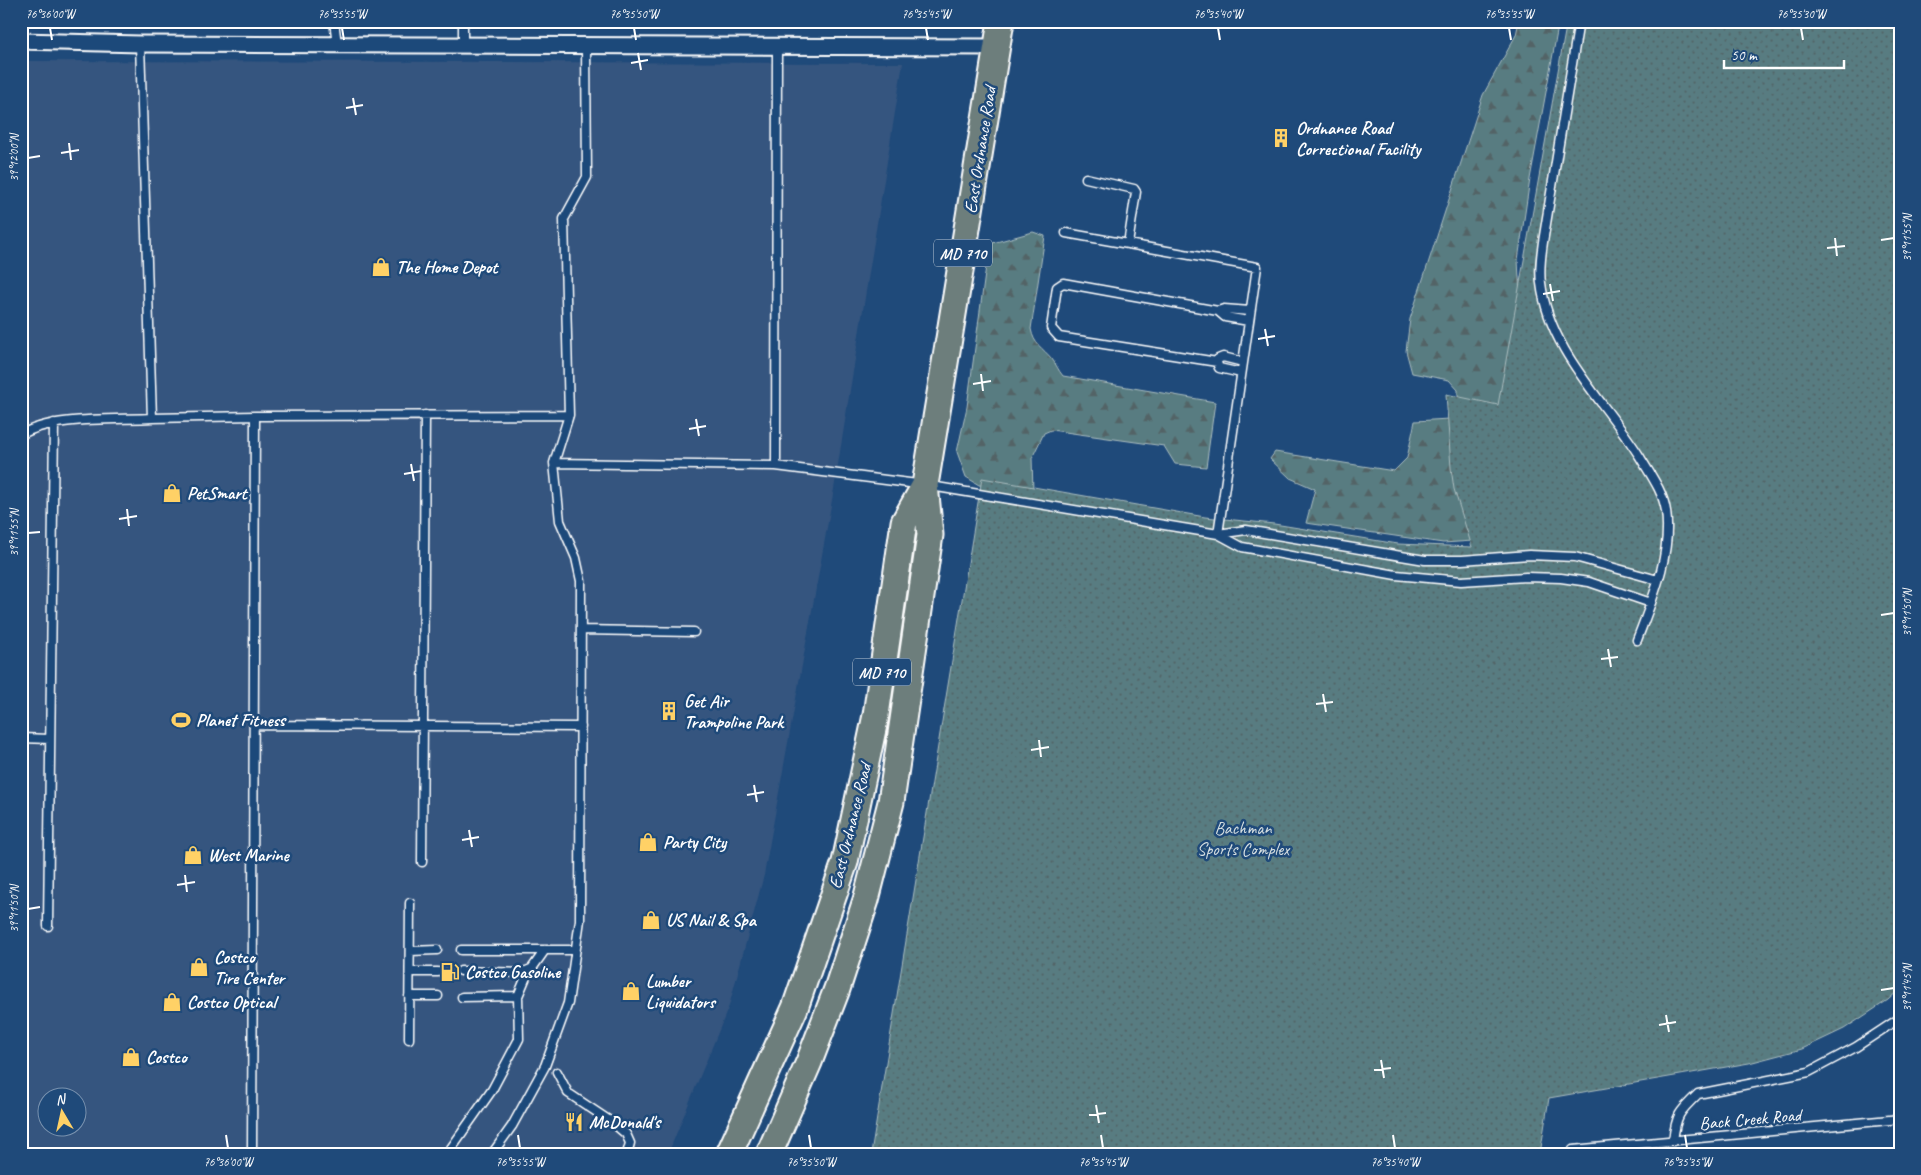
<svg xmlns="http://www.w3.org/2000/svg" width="1921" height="1175" font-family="Caveat,sans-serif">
	<defs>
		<pattern id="forest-firs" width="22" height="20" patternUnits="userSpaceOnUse" patternTransform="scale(1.25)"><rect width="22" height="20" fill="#587c81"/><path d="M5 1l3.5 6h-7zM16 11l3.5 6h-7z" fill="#526466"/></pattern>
		<pattern id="park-dots" width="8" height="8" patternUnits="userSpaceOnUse" patternTransform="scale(1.25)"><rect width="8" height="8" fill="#587c81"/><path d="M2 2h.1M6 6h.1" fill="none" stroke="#526466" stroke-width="1.8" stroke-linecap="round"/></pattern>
	</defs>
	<rect width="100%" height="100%" fill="#1f4a7a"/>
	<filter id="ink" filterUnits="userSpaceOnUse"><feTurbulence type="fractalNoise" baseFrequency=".02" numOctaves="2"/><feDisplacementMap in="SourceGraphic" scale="10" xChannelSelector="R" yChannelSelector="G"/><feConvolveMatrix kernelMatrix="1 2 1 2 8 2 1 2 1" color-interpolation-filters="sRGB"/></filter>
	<g filter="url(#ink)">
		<path fill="#35557f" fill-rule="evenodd" d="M21,61L903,63L834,489L764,875L729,1006L670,1149L666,1154H21ZM48,1098H78V1128H48Z"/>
		<path fill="url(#forest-firs)" stroke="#acbec0" d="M1519,21H1559L1530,179L1518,260L1520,297L1501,407L1458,399V390L1449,380L1412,373L1406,351L1410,319L1483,95L1516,35Z
			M1033,232L1045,236L1031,329C1034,345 1042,347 1052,359C1056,364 1058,370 1063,376L1215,402L1206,467L1175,464L1164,446L1051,430L1044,433L1032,458L1033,491L979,485L966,477L957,452L967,407L989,244Z
			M1449,419L1473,541L1443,543L1306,523L1315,489L1290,478L1270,459L1275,452L1394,471L1407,458L1415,421Z"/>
		<path fill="url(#park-dots)" stroke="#acbec0" d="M1567,21H1900V989L1888,1000L1844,1029L1802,1049L1749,1063L1549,1098L1540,1154H871L982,478L1205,517L1274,524L1398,544L1472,547L1454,489L1451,468L1446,394L1498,405Z"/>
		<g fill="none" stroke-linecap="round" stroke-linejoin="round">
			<g stroke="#fff" stroke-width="11">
				<path id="service" d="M334,21L337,44
					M1579,21L1543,242C1541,256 1539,269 1541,283C1549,351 1605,401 1640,457C1650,474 1663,491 1666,511C1672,555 1652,600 1637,640
					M140,44L152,418L255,416L252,1154
					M463,44V21
					M1086,178L1134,189L1136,192L1128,244
					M1218,311L1225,317L1249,321
					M1217,362L1059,337L1051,328L1057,287L1063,283L1218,311L1224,309L1250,311
					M1241,373L1219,368L1217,363L1218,359L1223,357L1243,362
					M255,416L569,415
					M21,435C49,416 117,420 152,418
					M554,463L569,415L564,219L587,177L586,45
					M776,466L777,45
					M1218,534L1246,530L1425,560H1462L1529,555L1575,557L1658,580
					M1218,534L1242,547L1396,575L1461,581L1526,577L1561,578L1589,582L1651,603
					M581,630L694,632
					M254,725L581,727
					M21,738L50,739
					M422,862L425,415
					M48,926L54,423
					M461,950H575
					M410,951L437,950
					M461,971L521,973L531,969
					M410,972H438
					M409,996H438
					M462,997L518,996L526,977L545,950
					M409,1039L410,903
					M557,1072L568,1093L613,1123L626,1134L630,1143L627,1154
					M1673,1141C1676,1115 1679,1112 1698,1094L1809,1072L1856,1047L1900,1018
					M1573,1150L1900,1119
					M447,1154L492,1090L519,1039L518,996
					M492,1154L512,1126L545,1066L568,1003L580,920L581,581L576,558L560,521L554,463L776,466L925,485L1218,534L1257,267L1066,233"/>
			</g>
			<g stroke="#fff" stroke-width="19">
				<path id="minor" d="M21,41L140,44L997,47"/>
			</g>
			<g stroke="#fff" stroke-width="29">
				<path id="primary" d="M729,1154L795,1008L845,862L876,715L904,522L925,485
					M769,1154L809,1062L837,989L866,900L891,802L930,535L925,485L1001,21"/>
			</g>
			<use href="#service" stroke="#1f4a7a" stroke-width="8"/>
			<use href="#minor" stroke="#1f4a7a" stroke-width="15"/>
			<use href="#primary" stroke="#6d7e7c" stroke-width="25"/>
		</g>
	</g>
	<path fill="none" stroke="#fff" stroke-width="2" d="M50,28L52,40M342,28L344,40M634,28L636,40M926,28L928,40M1218,28L1220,40M1509,28L1511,40M1801,28L1803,40M638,53L641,70M631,63L648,60M353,98L356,115M346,108L363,105M69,143L71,160M61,153L79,150M28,158L40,156M1835,238L1837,256M1881,240L1894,238M1827,248L1845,246M1550,284L1553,301M1543,294L1560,291M1265,329L1268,346M1258,339L1275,336M981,374L983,391M973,384L991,381M696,419L699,436M689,429L706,426M411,464L414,481M404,474L421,471M127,509L129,526M119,519L137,516M28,533L40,532M1881,615L1894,613M1608,649L1611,667M1601,659L1618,657M1323,694L1326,712M1316,704L1333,702M1039,740L1041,757M1031,750L1049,747M754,785L757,802M747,795L764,792M469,830L472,847M462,840L479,837M185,875L187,892M177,885L195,882M28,909L40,907M1881,990L1894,988M1666,1015L1669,1032M1659,1025L1676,1022M1381,1060L1384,1078M1374,1070L1391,1068M1096,1105L1099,1123M1089,1115L1106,1113M226,1135L228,1148M518,1135L520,1148M809,1135L811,1148M1101,1135L1103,1148M1393,1135L1395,1148M1685,1135L1687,1148"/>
	<defs>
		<g id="building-bare" transform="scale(1.5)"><path d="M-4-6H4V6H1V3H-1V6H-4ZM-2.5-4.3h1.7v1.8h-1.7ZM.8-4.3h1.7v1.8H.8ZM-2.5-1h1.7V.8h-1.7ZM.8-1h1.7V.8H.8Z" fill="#ffd166" stroke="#1f4a7a" stroke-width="2.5" paint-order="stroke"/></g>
		<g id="shop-bare" transform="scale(1.5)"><path d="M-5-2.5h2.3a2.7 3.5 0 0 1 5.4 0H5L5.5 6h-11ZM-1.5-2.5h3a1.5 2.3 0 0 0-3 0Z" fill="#ffd166" stroke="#1f4a7a" stroke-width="2.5" paint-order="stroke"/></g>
		<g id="stadium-bare" transform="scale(1.5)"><path d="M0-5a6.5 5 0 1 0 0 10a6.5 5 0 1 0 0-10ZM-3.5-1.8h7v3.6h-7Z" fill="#ffd166" stroke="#1f4a7a" stroke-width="2.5" paint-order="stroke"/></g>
		<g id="fuel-bare" transform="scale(1.5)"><path d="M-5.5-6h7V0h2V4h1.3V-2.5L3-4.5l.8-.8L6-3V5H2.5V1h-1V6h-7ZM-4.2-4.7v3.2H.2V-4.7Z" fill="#ffd166" stroke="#1f4a7a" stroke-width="2.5" paint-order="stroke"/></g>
		<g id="restaurant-bare" transform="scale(1.5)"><path d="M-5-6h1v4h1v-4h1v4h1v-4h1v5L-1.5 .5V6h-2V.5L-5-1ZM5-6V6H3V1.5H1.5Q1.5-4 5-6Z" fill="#ffd166" stroke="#1f4a7a" stroke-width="2.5" paint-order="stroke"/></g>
	</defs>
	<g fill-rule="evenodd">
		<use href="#building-bare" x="1281" y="138"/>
		<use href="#shop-bare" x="381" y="267"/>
		<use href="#shop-bare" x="172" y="493"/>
		<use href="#building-bare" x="669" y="711"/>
		<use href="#stadium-bare" x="181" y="720"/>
		<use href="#shop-bare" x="648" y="842"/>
		<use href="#shop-bare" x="193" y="855"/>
		<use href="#shop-bare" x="651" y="920"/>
		<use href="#shop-bare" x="199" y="967"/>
		<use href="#fuel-bare" x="450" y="972"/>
		<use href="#shop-bare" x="631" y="991"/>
		<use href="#shop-bare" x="172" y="1002"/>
		<use href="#shop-bare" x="131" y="1057"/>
		<use href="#restaurant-bare" x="574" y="1122"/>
	</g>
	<g text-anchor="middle" stroke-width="5" stroke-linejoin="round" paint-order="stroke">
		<g fill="#1f4a7a" stroke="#bcc9d7" stroke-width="1">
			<rect x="934" y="239.5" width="58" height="27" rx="4"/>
			<rect x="853" y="658.5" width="58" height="27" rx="4"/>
		</g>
		<g font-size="16" font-weight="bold" fill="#fff">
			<text x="963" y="259">MD 710</text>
			<text x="882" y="678">MD 710</text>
		</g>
		<g font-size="18" font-weight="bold" fill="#fff" stroke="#1f4a7a" text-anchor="start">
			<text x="1296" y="134">Ordnance Road<tspan x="1296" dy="21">Correctional Facility</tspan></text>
			<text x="396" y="273">The Home Depot</text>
			<text x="187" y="499">PetSmart</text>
			<text x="684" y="707">Get Air<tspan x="684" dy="21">Trampoline Park</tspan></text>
			<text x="196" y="726">Planet Fitness</text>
			<text x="663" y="848">Party City</text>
			<text x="208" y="861">West Marine</text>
			<text x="666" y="926">US Nail &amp; Spa</text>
			<text x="214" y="963">Costco<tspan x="214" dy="21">Tire Center</tspan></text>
			<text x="465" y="978">Costco Gasoline</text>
			<text x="646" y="987">Lumber<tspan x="646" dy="21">Liquidators</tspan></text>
			<text x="187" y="1008">Costco Optical</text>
			<text x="146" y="1063">Costco</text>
			<text x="589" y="1128">McDonald's</text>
		</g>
		<g font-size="18" fill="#fff" stroke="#1f4a7a">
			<text transform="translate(980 150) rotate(-81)" y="6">East Ordnance Road</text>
			<text transform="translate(850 826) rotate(-76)" y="6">East Ordnance Road</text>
			<text transform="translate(1750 1119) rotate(-5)" y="6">Back Creek Road</text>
		</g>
		<g font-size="18" fill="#d5dee0" stroke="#1f4a7a">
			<text x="1243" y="834">Bachman<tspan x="1243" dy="21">Sports Complex</tspan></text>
		</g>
	</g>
	<rect width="1921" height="1175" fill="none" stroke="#1f4a7a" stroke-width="55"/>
	<g transform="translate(62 1112) rotate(351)"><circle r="24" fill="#1f4a7a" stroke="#7992af"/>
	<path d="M0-4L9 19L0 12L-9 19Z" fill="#ffd166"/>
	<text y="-8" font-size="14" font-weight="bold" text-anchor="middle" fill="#ffffff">N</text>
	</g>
	<path d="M1724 60v8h120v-8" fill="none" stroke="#ffffff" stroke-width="2.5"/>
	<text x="1731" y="60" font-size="15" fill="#ffffff" stroke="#1f4a7a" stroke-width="4" paint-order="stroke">50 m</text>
	<rect x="28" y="28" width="1866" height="1120" fill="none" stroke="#fff" stroke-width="2"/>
	<g font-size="12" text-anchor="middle" fill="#fff">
		<text x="50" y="18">76°36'00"W</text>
		<text x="342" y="18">76°35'55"W</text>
		<text x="634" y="18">76°35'50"W</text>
		<text x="926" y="18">76°35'45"W</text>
		<text x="1218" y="18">76°35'40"W</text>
		<text x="1509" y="18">76°35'35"W</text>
		<text x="1801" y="18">76°35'30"W</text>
		<text transform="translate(14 158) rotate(-90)" y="4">39°12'00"N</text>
		<text transform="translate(1907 238) rotate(-90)" y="4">39°11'55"N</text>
		<text transform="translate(14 533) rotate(-90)" y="4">39°11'55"N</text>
		<text transform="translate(1907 613) rotate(-90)" y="4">39°11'50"N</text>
		<text transform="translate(14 909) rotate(-90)" y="4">39°11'50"N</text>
		<text transform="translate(1907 988) rotate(-90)" y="4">39°11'45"N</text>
		<text x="228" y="1166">76°36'00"W</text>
		<text x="520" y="1166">76°35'55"W</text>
		<text x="811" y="1166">76°35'50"W</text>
		<text x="1103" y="1166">76°35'45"W</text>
		<text x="1395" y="1166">76°35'40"W</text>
		<text x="1687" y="1166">76°35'35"W</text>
	</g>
</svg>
